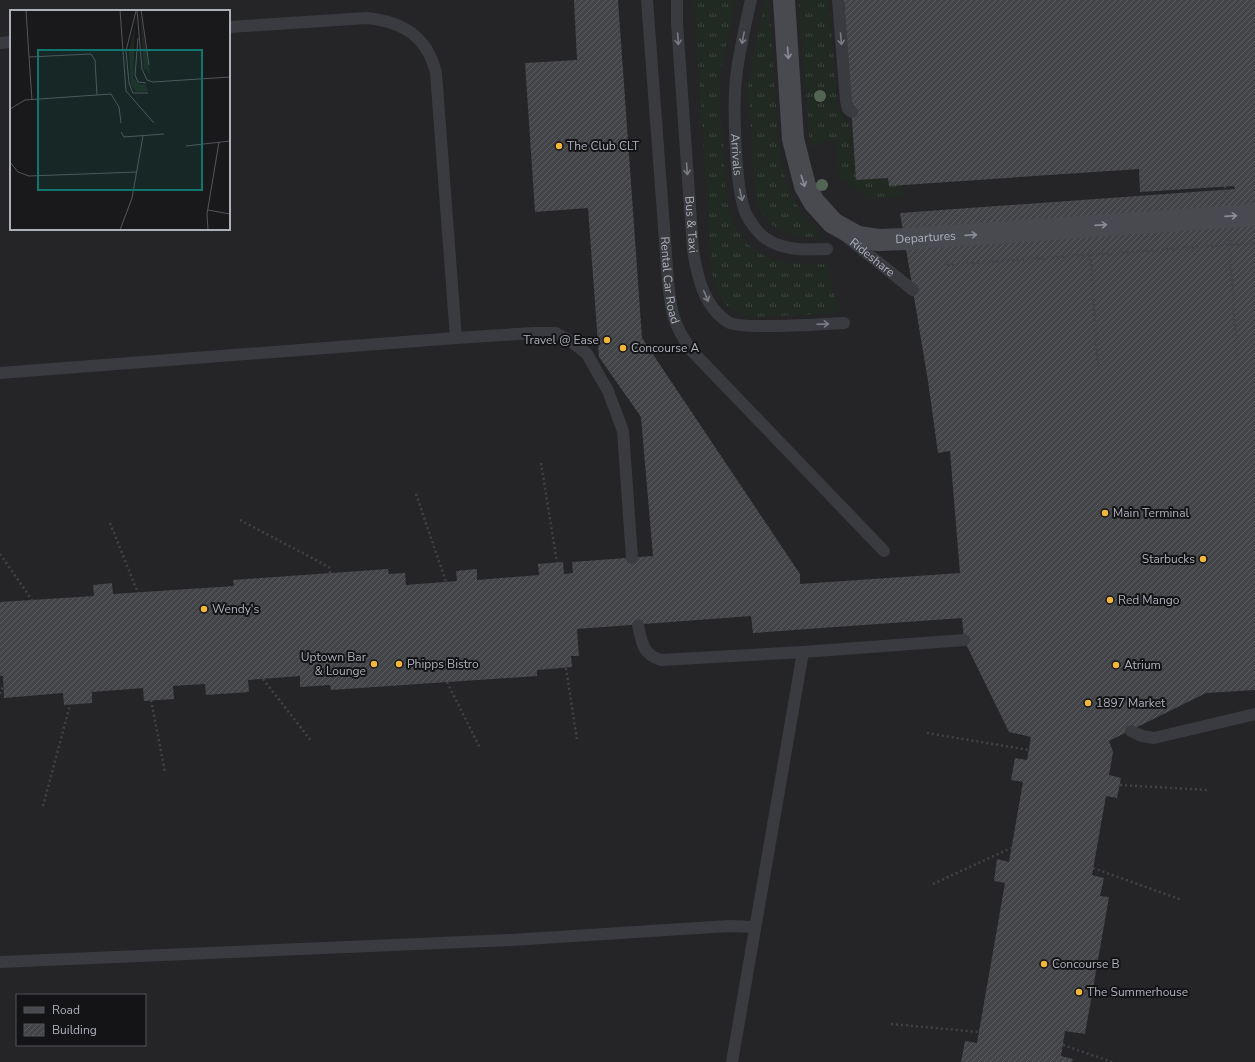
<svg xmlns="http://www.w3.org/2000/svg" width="1255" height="1062" font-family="'Nunito Sans',sans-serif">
	<defs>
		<pattern id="grass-tufts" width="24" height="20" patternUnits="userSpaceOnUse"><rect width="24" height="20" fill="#212a22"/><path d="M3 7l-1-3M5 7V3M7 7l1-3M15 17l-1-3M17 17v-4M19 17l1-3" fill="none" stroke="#3f4640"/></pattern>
		<pattern id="building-hatch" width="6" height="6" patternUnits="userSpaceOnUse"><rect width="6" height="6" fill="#434448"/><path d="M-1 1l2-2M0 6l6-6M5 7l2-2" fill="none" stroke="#5b5c60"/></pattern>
	</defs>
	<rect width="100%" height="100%" fill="#19191b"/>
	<path fill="#252528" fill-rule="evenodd" d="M0,0H1255V1062H0ZM11,11H229V229H11ZM17,995H145V1045H17Z"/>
	<path fill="url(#grass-tufts)" d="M694,0H735L719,81L726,197C736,255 774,267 827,264L839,313L755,317C727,314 716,298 712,271Z
		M769,0L779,150C783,175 790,199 807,219C810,223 815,225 819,229V237C789,239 765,229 756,198L748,87L765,1Z
		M799,0H829L837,106L845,121L853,127L888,178L889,186L902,185V197L870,199L839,176L837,138L810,147Z"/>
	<path fill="url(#building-hatch)" d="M574,0H618L642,338L800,574V584L960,573L950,451L938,453L928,381L900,213L1235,189L1234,186L1140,192L1139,169L889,186L888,178L856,180L844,0H1255V690L1206,693L1109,741L1113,752L1109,775L1121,778L1117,798L1106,796L1092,875L1104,878L1100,896L1109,897L1085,1034L1065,1031L1061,1056L1073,1059L1072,1062H961L965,1041L977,1043L1005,883L994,881L997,859L1009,862L1023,782L1011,780L1015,758L1027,760L1031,737L1009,732L964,640L962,618L753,633L751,616L577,629L579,656H571L572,667L537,670V676L331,690L330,685L300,687V676L248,680L249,692L206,695L205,684L173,686L174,699L144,701L143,688L92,692V703L64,705L63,693L4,698L3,676H0V602L94,596L93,585L112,583L113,594L234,586L233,580L388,569L389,574L405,573L406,585L457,581L456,571L477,569V580L539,575L538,564L563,562L564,574L573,573L572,562L653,556L641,417L599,357L588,208L535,212L525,63L577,60Z"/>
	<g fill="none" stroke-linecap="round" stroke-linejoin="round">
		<path stroke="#404247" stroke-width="2.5" stroke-dasharray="2 3" stroke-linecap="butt" d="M1225,186L1226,196
			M1229,239L1237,357
			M1090,249L1098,368
			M947,265L1255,243
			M541,463L557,563
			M416,494L446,582
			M240,520L329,567L330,573
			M110,523L138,593
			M0,554L32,600
			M566,668L577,740
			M263,679L312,742
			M447,682L480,748
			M0,694L3,686
			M151,700L165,772
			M927,733L1029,750
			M1120,785L1208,790
			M43,806L70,705
			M1093,868L1182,900
			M933,884L1011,848
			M891,1024L979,1032
			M1063,1045L1112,1062"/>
		<g stroke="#3a3b40" stroke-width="12">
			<path id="s1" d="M647,0L668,281C671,312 673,324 691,350L884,551"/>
			<path id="s2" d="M677,0V23L693,250C697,276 704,307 728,322C740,330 824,324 844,323"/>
			<path id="s3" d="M751,0C745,26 739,52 736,78C733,107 735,189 746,214C750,222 758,233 765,238C783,251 806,250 827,249"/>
			<path d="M838,0L846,101L848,109L852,112"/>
			<path d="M229,27L367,18C403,22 427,36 436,73L456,338"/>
			<path d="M0,43L11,42"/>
			<path id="s4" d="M848,238L913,290"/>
			<path d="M0,373L456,338L533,333H556L571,341L587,354L608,391L623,431L632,558"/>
			<path d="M638,625C642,642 642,654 661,660L803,652L964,640"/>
			<path d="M1131,731L1142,736L1154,738L1255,714"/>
			<path d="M0,962L511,940L729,926L755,927"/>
			<path d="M732,1062L803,652"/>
		</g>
		<path stroke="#484a50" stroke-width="22" id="s5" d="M784,0L793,139L805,186L814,202L833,223L858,237L879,240L905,239L1255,215"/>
	</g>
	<g fill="#536656">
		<circle cx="820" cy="96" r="6"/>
		<circle cx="822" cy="185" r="6"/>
	</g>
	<defs><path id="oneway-shaft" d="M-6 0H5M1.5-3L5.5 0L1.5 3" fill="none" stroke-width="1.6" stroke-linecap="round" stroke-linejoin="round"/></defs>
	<g stroke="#797b84">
		<use href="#oneway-shaft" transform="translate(743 38) rotate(101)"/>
		<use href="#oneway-shaft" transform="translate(678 39) rotate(86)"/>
		<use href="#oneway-shaft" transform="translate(841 39) rotate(85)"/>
		<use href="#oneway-shaft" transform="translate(687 169) rotate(86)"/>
		<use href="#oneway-shaft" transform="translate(741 195) rotate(78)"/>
		<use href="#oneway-shaft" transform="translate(706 296) rotate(67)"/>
		<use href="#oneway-shaft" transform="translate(823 324) rotate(-2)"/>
	</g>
	<g stroke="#898c96">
		<use href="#oneway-shaft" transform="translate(788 53) rotate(86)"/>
		<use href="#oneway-shaft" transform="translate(803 181) rotate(72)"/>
		<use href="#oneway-shaft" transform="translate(1231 216) rotate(-4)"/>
		<use href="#oneway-shaft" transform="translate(1101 225) rotate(-4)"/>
		<use href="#oneway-shaft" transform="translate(971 235) rotate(-4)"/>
	</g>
	<g fill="#f1b63c" stroke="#141416" stroke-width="1.5">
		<circle cx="559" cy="146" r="4"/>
		<circle cx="607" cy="340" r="4"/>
		<circle cx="623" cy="348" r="4"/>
		<circle cx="1105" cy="513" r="4"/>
		<circle cx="1203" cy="559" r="4"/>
		<circle cx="1110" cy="600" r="4"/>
		<circle cx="204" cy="609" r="4"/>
		<circle cx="374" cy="664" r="4"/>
		<circle cx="399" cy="664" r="4"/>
		<circle cx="1116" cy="665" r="4"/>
		<circle cx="1088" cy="703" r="4"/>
		<circle cx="1044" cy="964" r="4"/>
		<circle cx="1079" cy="992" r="4"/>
	</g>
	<g text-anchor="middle" stroke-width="4" stroke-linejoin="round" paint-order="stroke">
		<g font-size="12" fill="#acb0bb" stroke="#141416" text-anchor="start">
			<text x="567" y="150">The Club CLT</text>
			<text x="599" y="344" text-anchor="end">Travel @ Ease</text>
			<text x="631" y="352">Concourse A</text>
			<text x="1113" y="517">Main Terminal</text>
			<text x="1195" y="563" text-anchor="end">Starbucks</text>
			<text x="1118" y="604">Red Mango</text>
			<text x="212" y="613">Wendy's</text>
			<text x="366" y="661" text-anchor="end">Uptown Bar<tspan x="366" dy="14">&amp; Lounge</tspan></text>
			<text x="407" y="668">Phipps Bistro</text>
			<text x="1124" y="669">Atrium</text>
			<text x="1096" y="707">1897 Market</text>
			<text x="1052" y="968">Concourse B</text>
			<text x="1087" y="996">The Summerhouse</text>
		</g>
		<g font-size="12" fill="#acb0bb" stroke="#141416">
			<text dy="4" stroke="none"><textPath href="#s3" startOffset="156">Arrivals</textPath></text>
			<text dy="4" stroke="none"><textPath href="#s2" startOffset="225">Bus &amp; Taxi</textPath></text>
			<text dy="4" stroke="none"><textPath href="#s5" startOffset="331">Departures</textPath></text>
			<text dy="4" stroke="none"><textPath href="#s4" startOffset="31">Rideshare</textPath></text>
			<text dy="4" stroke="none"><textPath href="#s1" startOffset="281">Rental Car Road</textPath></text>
		</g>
	</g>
	<g transform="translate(10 10)">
		<rect width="220" height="220" fill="#19191b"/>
		<path d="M130,4L140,64L146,66L138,63L137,59L134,60ZM125,16L123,68L129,74L136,75L138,81L127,82L121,76L119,41Z" fill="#212a22"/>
		<path fill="none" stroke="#54555b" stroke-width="1" d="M16,0L19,47L81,44L85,50L87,85M110,0L116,81L144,113M127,0L132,59L137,70L143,72L220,67M131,0L139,55M126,1L116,41L119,73L123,83H138M128,28L125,65L128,72L136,73M19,47L22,90M0,99L15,90L101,84L109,97L111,113M111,122L114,127L154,124M176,136L220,131M0,152L8,162L19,166L127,162M198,200L220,204M110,220L122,188L133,126M198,220L197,204L209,132"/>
		<path fill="#0f766e" fill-opacity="0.15" stroke="#0f766e" stroke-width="2" d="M28,40H192V180H28Z"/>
		<rect width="220" height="220" fill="none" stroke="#acb0bb" stroke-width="2"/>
	</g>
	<rect x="16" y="994" width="130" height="52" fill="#141416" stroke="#515258"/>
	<rect x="24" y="1007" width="20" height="6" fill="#484a50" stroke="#515258"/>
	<text x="52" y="1014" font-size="12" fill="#acb0bb">Road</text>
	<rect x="24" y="1024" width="20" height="12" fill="url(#building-hatch)" stroke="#515258"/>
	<text x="52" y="1034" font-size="12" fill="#acb0bb">Building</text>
</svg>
